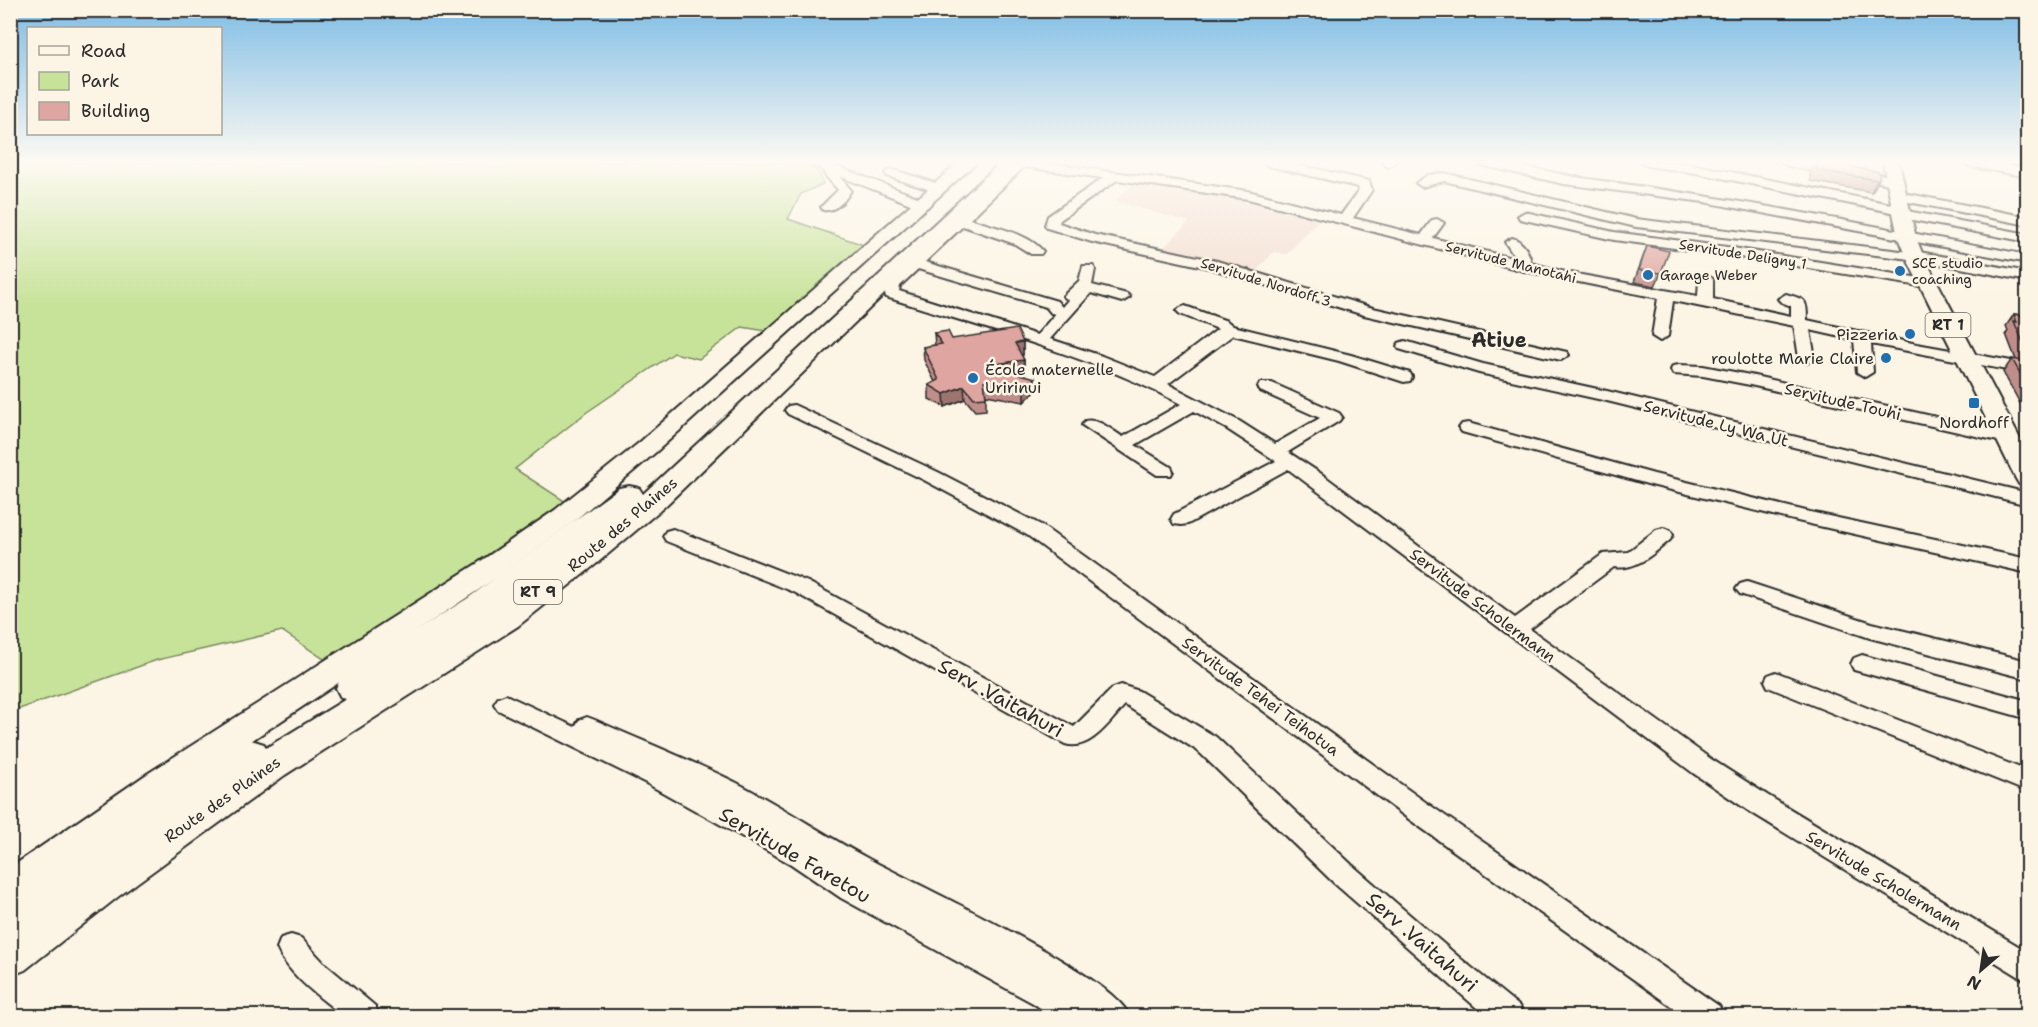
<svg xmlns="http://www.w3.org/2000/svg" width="2038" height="1027" font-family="'Shantell Sans',sans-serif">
	<rect width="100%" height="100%" fill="#fcf5e5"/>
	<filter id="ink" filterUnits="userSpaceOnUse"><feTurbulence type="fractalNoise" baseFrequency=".0167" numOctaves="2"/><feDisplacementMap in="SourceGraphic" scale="12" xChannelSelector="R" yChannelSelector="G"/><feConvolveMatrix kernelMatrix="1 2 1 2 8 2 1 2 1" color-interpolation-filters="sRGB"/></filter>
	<g filter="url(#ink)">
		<path fill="#f3ddd0" d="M1133,184L1237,199L1319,220L1287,254L1274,252L1254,273L1161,250L1189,222L1115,201Z"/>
		<path fill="#c7e39a" stroke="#798762" stroke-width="1.5" d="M10,162H802L819,172L823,184L801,194L788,219L864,245L766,331L742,327L699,359L674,353L587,412L515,469L566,502L383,626L324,659L282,631L157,660L11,712Z"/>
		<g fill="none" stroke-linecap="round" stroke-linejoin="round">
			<g stroke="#2b2b2b" stroke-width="4">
				<path id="minor" d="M807,162H825L928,201L930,204L928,207H918L839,176L851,190C846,200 836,212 823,210L821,207L838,190L824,174L825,171Z
					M943,162H965L971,166L965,170Z
					M1015,162H1042L1248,191L1341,215L1359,190L1358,187L1265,165L1263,162H1286L1369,181L1372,190L1353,218L1421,235L1432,220L1437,219L1444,223L1433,238L1516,259L1505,242L1512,238C1522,240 1530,253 1531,263L1565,272L1698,296L1699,279L1706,275L1713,279V299L1791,316V306L1781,302L1778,299L1786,294C1806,300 1807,299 1807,320L1917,344L2028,364V374L1871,344L1873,372L1865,377L1857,372L1854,340L1810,330L1815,358L1807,363L1799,358L1794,326L1673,301L1668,336L1660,341L1652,336L1658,298L1524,271L1248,199L1117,180L1060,220L1059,223L1095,235L1217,261L1373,308L1567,352L1569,355L1561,360L1364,315L1209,268L1092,242L1047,228L1045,225L1048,216L1103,178L1024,167L970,219C992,227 1027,232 1043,251L1041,254H1031L1015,244L963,226L925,262L1057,301L1062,307L1068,300L1063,296L1079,281L1083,266H1093L1095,269L1092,285L1127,294L1130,297L1122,302L1091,293L1050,339L1102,356L1155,377L1218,329L1180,314L1177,311L1180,308L1185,306L1227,321L1233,326L1351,355L1410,373L1412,377L1410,381L1404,382L1339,361L1233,335L1168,384L1239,421L1275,444L1320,418L1260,391L1258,387L1260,383H1272L1339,413L1342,417L1339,421L1288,452L1323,475L1515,618L1603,554L1628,552L1656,530L1663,528L1670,530L1673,535L1670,540C1654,553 1636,571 1614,567L1530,629L1711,759L1767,795L2028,952V982L1749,811L1693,773L1288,469L1188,524L1181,525L1174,524L1171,519L1174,514L1276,461L1227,429L1194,411L1135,445L1171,467L1173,471L1171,475H1157L1082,425L1085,421C1099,418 1111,430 1123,437L1181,404C1089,355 985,329 886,297L884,289L889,281ZM918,269L1046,307L1051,313L1055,314L1037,335L899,291L900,286Z
					M1395,162L1388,167L1382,163V162Z
					M1478,162C1518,162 1556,175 1595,180C1740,199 1884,228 2028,255V263L1704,202L1564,184L1480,165Z
					M1641,162H1675L1696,165L1906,207L1907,211L2028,234V242L1902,218L1897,217L1896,213L1696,173L1647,166Z
					M1782,162H1811L1895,177L1901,181L1895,185L1788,166Z
					M1962,162H1990L2028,169V177L1968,166Z
					M891,169L945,186L946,189L940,193L887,176L885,173Z
					M1444,173L1636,219L1909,252L1914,251L2028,272V281L1919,260L1636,227L1444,181L1422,187L1416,183L1428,175Z
					M1898,192L2028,217V225L1893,199L1891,196L1893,193Z
					M1525,212L1614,232L1727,247L1926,279L1933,283L1926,287L1727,255L1614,240L1520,219L1518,216Z
					M1405,341L1483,364L1607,391L2028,493V505L1607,401L1479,373L1399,349L1397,346L1399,343Z
					M1679,365L1703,366L1750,375L2007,433L2013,434L2016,438L2013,442L2007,443L1750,385L1703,376L1673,374L1671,370L1673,366Z
					M794,405L938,472L1041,525L1424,801L1719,1006L1724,1016H1685L1406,817L1027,535L924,480L788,414L785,410L788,406Z
					M1468,423L1654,474L1810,512L2028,559V573L1810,524L1651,485L1462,432L1459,428L1462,424Z
					M673,529L808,582L1074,727L1113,688L1121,685L1139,691L1216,737L1352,865L1461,959L1519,1006L1524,1016H1486L1334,883L1198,751L1125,705C1110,721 1090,752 1065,744L794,592L666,541L663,536L666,531Z
					M1747,582L1872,623L2028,661V679L1870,638L1740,594L1736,589L1740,584Z
					M1862,655L2028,701V719L1854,670L1851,664L1854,658Z
					M1776,672L2028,771V792L1768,687L1765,681L1768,675Z
					M506,695L575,727L579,720L587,717L595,720C642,741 691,760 737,783C781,806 823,834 867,858C913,883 1116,976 1129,1016H1052L1033,1003L841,898L791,864L646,783L498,710L494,704L498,698Z
					M291,935L301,938L325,964L375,1006L380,1016H343C320,997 289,976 277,948L281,938Z"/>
			</g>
			<g stroke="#2b2b2b" stroke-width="4">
				<path id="major" d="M959,162H977L656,452L573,522L498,577L168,796L23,899L10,904V868L144,776L478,563L555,510L640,442Z
					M1883,162H1899L1916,238L1923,255L2028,454V487L2019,484L2016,479L1905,255L1898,238Z"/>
			</g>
			<g stroke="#2b2b2b" stroke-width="4">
				<path id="highway" d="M1001,162H1021L664,507L596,564L518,626L285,775L119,896L25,970L10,976V899L147,801L238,744L251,740L264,744L266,748L346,699L341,698L336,688L341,678L468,598L619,488L629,486L639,488L643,494Z"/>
			</g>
			<use href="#minor" fill="#fcf5e5" fill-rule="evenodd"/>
			<use href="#major" fill="#fcf5e5" fill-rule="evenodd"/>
			<use href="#highway" fill="#fcf5e5" fill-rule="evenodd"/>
		</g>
		<path fill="#c08e8a" stroke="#2b2b2b" stroke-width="1.5" d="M1815,162H1824L1879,179L1873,191L1871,192L1810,181V172Z
			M1995,162H2028V167Z
			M1647,246L1661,273L1655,286L1634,282Z
			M2014,314L2028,316V418L2003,372L2012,359L2016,360L2006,334L2008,331L2006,326Z
			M934,333L952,339L1023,342V355H1021L1024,360V373L1018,374L1035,391L1024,402L986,395V410L975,411L965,399L945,407L929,399V385L935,382L924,360L923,347L935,345Z"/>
		<path fill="#9c7470" stroke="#2b2b2b" stroke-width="1.5" d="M1879,179L1873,191L1871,192L1877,180Z
			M1023,342V355L1015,356V343Z
			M1024,360V373L989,379L988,365Z
			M1035,378V391L1024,402V389Z
			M964,386L965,399L945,407L944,394Z"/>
		<path fill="#dfa5a0" stroke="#2b2b2b" stroke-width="1.5" d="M1816,162H1824L1879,172V179L1877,180L1816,170Z
			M1647,246L1669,251L1661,273L1639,270Z
			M2014,314L2028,316V347H2025L2014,321L2017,322Z
			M1017,329L1023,342L1015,343L1024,360L988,365L1035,378L1024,389L984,381L986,397L974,398L964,386L944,394L929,385L939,380L923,347L942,344L934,333L948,331L952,339Z
			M2012,359L2028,362V387Z"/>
	</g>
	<linearGradient id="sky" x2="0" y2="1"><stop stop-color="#7ebce5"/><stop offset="0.53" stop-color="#fefaf3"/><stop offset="1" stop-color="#fefaf3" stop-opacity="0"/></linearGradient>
	<rect width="2038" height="306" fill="url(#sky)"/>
	<g fill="#1f6fb2" stroke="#fcf5e5" stroke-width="2">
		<circle cx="1900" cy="271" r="6"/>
		<circle cx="1648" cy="275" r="6"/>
		<circle cx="1910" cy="334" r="6"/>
		<circle cx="1886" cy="358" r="6"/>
		<circle cx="973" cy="378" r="6"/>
		<rect x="1968" y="397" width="12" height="12" rx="3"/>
	</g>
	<g text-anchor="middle" stroke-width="5" stroke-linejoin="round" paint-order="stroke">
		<g font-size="14" fill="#2b2b2b" stroke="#fcf5e5">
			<text transform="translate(1743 254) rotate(9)" y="5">Servitude Deligny 1</text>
			<text transform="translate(1511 262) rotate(14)" y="5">Servitude Manotahi</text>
			<text transform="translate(1266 282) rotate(17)" y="5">Servitude Nordoff 3</text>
		</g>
		<g font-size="14" fill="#2b2b2b" stroke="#fcf5e5" text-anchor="start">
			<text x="1912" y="268">SCE studio<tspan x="1912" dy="16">coaching</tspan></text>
			<text x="1660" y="280">Garage Weber</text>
		</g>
		<g fill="#fcf5e5" stroke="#6a6863" stroke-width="1.5">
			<rect x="1925.5" y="313" width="45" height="24" rx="4.5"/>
			<rect x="514" y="580" width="48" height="24" rx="4.5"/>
		</g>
		<g font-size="15" font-weight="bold" fill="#2b2b2b">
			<text x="1948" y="330">RT 1</text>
			<text x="538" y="597">RT 9</text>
		</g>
		<g font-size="16" fill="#2b2b2b" stroke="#fcf5e5" text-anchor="end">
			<text x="1898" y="340">Pizzeria</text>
			<text x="1874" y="364">roulotte Marie Claire</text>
			<text x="985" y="375" text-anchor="start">École maternelle<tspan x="985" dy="18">Uririnui</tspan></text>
			<text x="1974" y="428" text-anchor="middle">Nordhoff</text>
		</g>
		<g font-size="16" fill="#2b2b2b" stroke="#fcf5e5">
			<text transform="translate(1843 401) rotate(13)" y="6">Servitude Touhi</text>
			<text transform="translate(1716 423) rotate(14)" y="6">Servitude Ly Wa Ut</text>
			<text transform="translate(622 524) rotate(-40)" y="6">Route des Plaines</text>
			<text transform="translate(1483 605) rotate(37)" y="6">Servitude Scholermann</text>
			<text transform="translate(1261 696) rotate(36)" y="6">Servitude Tehei Teihotua</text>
			<text transform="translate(222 799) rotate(-35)" y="6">Route des Plaines</text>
			<text transform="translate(1884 880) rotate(31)" y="6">Servitude Scholermann</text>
		</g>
		<g font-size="20" font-weight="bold" fill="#2b2b2b" stroke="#fcf5e5">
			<text x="1499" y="347">Atiue</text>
		</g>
		<g font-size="20" fill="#2b2b2b" stroke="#fcf5e5">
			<text transform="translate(1001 698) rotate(29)" y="7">Serv .Vaitahuri</text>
			<text transform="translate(795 855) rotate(30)" y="7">Servitude Faretou</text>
			<text transform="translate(1422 942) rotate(41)" y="7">Serv .Vaitahuri</text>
		</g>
	</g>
	<rect width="2038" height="1027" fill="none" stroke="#fcf5e5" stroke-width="36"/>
	<rect x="18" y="18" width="2002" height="991" fill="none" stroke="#2b2b2b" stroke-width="2" filter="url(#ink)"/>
	<rect x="27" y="27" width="195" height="108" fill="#fcf5e5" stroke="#a8a49b" stroke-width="1.5"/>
	<rect x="39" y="46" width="30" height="9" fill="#fcf5e5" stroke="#a8a49b" stroke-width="1.5"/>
	<text x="81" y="57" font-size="18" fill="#2b2b2b">Road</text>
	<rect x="39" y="72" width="30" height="18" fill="#c7e39a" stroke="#a8a49b" stroke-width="1.5"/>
	<text x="81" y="87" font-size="18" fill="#2b2b2b">Park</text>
	<rect x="39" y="102" width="30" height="18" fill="#dfa5a0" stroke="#a8a49b" stroke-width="1.5"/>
	<text x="81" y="117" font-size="18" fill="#2b2b2b">Building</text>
	<g transform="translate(1981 970) rotate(209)" stroke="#fcf5e5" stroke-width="4.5" paint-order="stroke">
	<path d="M0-4.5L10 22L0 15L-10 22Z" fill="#2b2b2b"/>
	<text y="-9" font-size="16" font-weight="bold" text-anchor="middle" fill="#2b2b2b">N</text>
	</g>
</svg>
